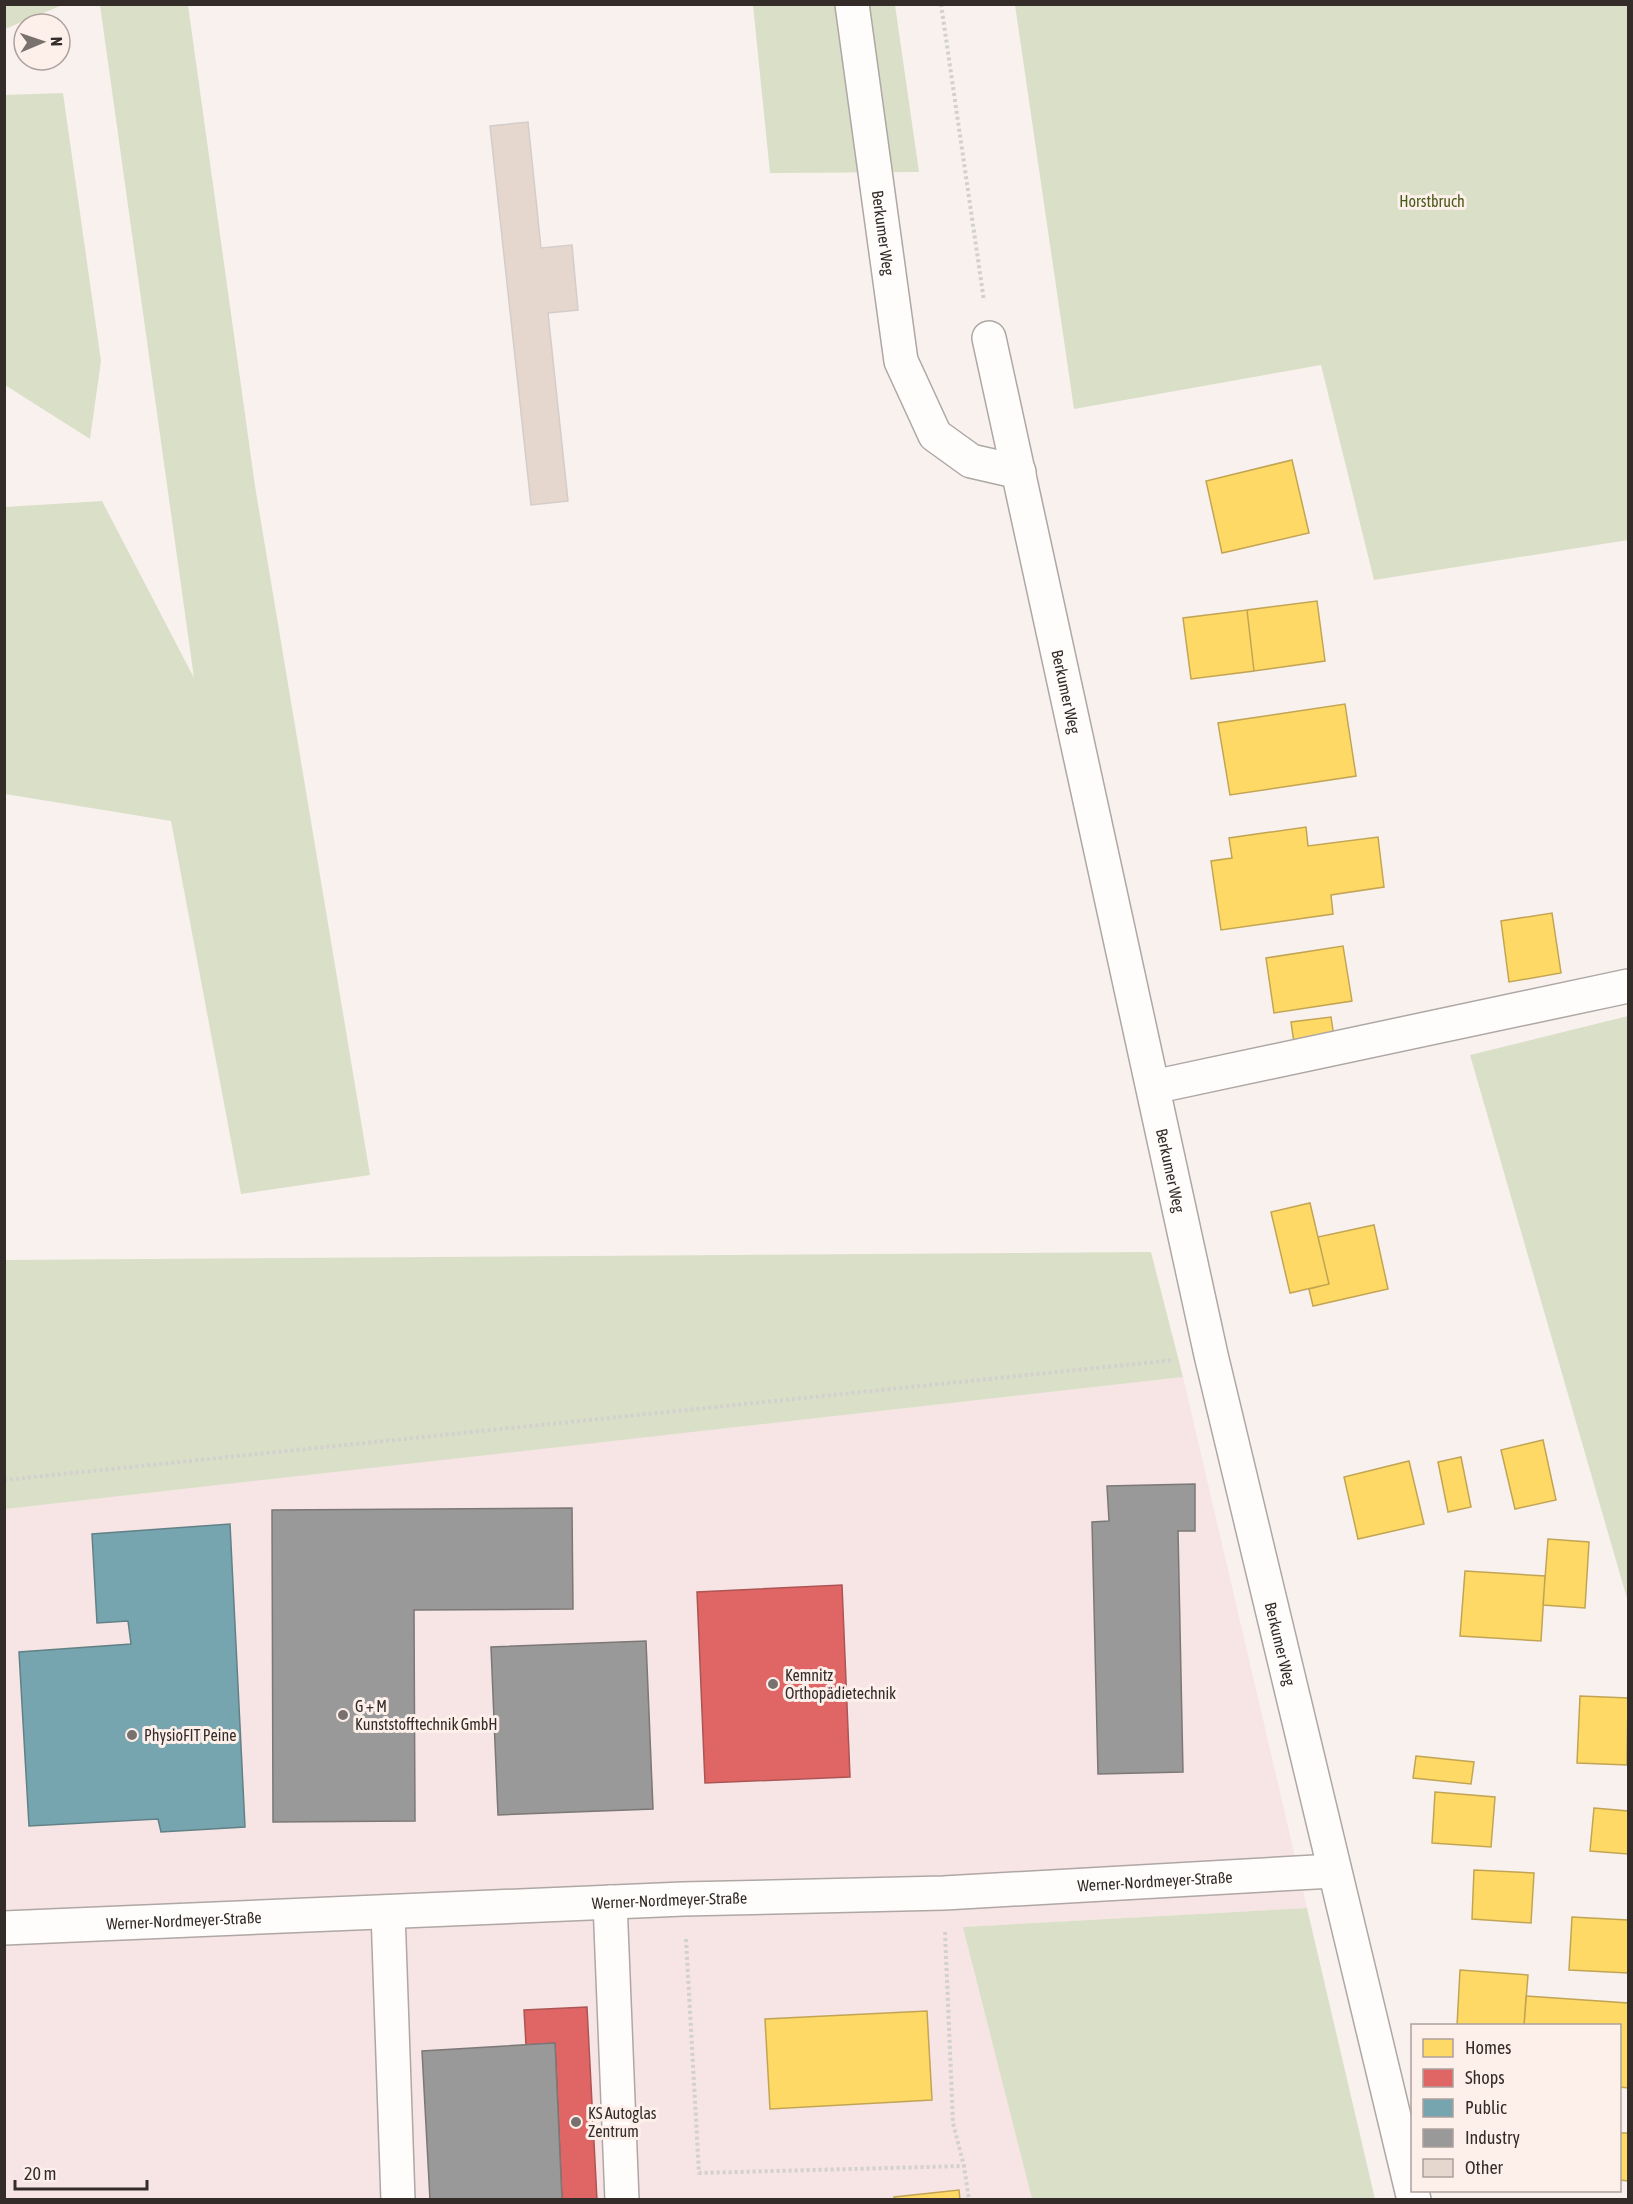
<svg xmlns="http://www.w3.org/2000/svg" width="1633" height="2204" font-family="'Asap Condensed',sans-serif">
	<rect width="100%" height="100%" fill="#f9f1ee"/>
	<path fill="#f7e4e4" d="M1183,1377L1307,1908L964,1927L1032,2199H5L4,1509Z"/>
	<path fill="#dadfc7" d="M5,4H60V6L5,29Z
		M100,5H188L255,486L370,1175L241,1194L171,821L5,794V507L102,501L194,678Z
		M753,5H895L919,172L770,173Z
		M1015,5H1628V540L1374,580L1321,365L1074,409Z
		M63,93L101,361L90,439L5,385V95Z
		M1628,1016V1602L1470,1055Z
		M1151,1252L1183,1377L5,1509V1260Z
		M1307,1908L1375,2199H1032L963,1927Z"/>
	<path fill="#ffd966" stroke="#c2a554" stroke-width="1.5" d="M1292,460L1309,533L1222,553L1206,481Z
		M1317,601L1325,661L1254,671L1247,610Z
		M1247,610L1254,671L1191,679L1183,618Z
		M1345,704L1356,776L1230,795L1218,723Z
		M1306,827L1308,846L1378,837L1384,887L1331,895L1333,914L1221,930L1211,861L1232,858L1229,838Z
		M1552,913L1561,973L1509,982L1501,921Z
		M1343,946L1352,1001L1274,1013L1266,958Z
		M1331,1017L1334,1037L1294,1043L1291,1022Z
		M1310,1203L1329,1284L1290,1293L1271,1212Z
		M1374,1225L1388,1289L1313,1306L1309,1289L1329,1284L1318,1237Z
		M1543,1440L1556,1500L1515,1509L1501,1450Z
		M1461,1457L1471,1507L1448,1512L1438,1462Z
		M1409,1461L1424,1524L1358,1539L1344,1477Z
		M1548,1539L1589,1542L1585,1608L1543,1605Z
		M1465,1571L1545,1576L1541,1641L1460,1636Z
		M1580,1696L1628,1698L1627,1765L1577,1763Z
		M1416,1756L1474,1762L1471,1784L1413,1778Z
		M1435,1792L1495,1797L1491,1847L1432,1843Z
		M1594,1808L1628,1811V1854L1590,1851Z
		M1474,1870L1534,1873L1531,1923L1472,1919Z
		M1572,1917L1628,1920V1973L1569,1970Z
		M1460,1970L1528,1975L1524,2026H1457Z
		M1526,1996L1628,2003V2088L1620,2087V2026H1524Z
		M927,2011L932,2100L770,2109L765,2019Z
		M1620,2133H1628V2181L1620,2180Z
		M959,2190L960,2200H894V2197Z"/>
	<path fill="#e06666" stroke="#ac5554" stroke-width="1.5" d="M842,1585L850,1777L705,1783L697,1592Z
		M587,2007L597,2200H562L555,2043L526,2045L524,2010Z"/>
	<path fill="#76a5af" stroke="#628187" stroke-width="1.5" d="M230,1524L245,1827L161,1832L158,1819L29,1826L19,1652L131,1644L128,1621L97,1623L92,1534Z"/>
	<path fill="#999" stroke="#7b7877" stroke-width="1.5" d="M1195,1484V1531H1178L1183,1772L1098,1774L1092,1522L1109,1521L1107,1486Z
		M572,1508L573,1609L414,1610L415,1821L273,1822L272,1510Z
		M646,1641L653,1809L498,1815L491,1647Z
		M555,2043L562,2200H430L422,2051Z"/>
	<path fill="#e5d7cd" stroke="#d4cdc9" stroke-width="1.5" d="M528,122L541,248L572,245L578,310L548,313L568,501L531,505L490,126Z"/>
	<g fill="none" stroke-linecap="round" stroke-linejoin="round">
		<g stroke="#aea7a4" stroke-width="36">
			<g id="minor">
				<path id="s1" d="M852,4L901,361L935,435L971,461L1019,472"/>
				<path id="s2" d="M989,338L1211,1355L1414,2200"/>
				<path d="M1153,1087L1628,986"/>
				<path d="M610,1902L622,2200"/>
				<path d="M388,1912L398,2200"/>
				<path id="s3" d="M4,1928L683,1899L944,1893L1333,1871"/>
			</g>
		</g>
		<path stroke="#d3d1cf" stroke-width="4" stroke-dasharray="3 3" stroke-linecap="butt" d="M941,4L984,301
			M4,1480L1174,1360
			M945,1932L953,2123L964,2166L969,2200
			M686,1939L699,2173L964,2166"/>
		<use href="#minor" stroke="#fefdfc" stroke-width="33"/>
	</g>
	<g fill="#79716e" stroke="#fdefea" stroke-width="2">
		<circle cx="773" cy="1684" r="6"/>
		<circle cx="343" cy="1715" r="6"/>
		<circle cx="132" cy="1735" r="6"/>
		<circle cx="576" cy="2122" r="6"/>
	</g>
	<g text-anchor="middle" stroke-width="6" stroke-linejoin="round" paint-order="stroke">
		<g font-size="16" fill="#485b19" stroke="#fdefea">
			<text x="1432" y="207">Horstbruch</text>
		</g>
		<g font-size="16" fill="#342c29" stroke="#fdefea">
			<text dy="6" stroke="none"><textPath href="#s1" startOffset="231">Berkumer Weg</textPath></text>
			<text dy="6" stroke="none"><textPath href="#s2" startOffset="362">Berkumer Weg</textPath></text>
			<text dy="6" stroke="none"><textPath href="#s2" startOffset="852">Berkumer Weg</textPath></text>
			<text dy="6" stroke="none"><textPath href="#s2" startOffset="1338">Berkumer Weg</textPath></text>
			<text dy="6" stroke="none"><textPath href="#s3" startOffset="1152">Werner-Nordmeyer-Straße</textPath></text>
			<text dy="6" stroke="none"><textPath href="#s3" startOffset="666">Werner-Nordmeyer-Straße</textPath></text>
			<text dy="6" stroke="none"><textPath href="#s3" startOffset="180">Werner-Nordmeyer-Straße</textPath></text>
		</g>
		<g font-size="16" fill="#342c29" stroke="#fdefea" text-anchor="start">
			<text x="785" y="1681">Kemnitz<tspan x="785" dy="18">Orthopädietechnik</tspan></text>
			<text x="355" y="1712">G + M<tspan x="355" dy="18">Kunststofftechnik GmbH</tspan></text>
			<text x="144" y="1741">PhysioFIT Peine</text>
			<text x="588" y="2119">KS Autoglas<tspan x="588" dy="18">Zentrum</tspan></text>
		</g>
	</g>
	<rect width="1633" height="2204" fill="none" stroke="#342c29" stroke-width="12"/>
	<rect x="1411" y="2024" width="210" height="168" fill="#fdefea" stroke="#ada19d" stroke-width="1.5"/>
	<rect x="1423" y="2039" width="30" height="18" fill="#ffd966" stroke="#ada19d" stroke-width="1.5"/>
	<text x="1465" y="2054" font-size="18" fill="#342c29">Homes</text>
	<rect x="1423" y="2069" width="30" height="18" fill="#e06666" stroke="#ada19d" stroke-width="1.5"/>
	<text x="1465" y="2084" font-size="18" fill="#342c29">Shops</text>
	<rect x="1423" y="2099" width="30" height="18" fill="#76a5af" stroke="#ada19d" stroke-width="1.5"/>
	<text x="1465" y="2114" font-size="18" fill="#342c29">Public</text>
	<rect x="1423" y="2129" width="30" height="18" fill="#999999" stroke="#ada19d" stroke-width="1.5"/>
	<text x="1465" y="2144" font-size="18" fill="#342c29">Industry</text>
	<rect x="1423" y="2159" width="30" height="18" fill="#e5d7cd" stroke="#ada19d" stroke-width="1.5"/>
	<text x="1465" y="2174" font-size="18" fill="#342c29">Other</text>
	<g transform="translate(42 42) rotate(88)"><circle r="28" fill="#fdefea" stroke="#ada19d" stroke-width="1.5"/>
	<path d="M0-4.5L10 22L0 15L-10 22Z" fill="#79716e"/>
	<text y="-9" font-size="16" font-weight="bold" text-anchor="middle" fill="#342c29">N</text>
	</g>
	<path d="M15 2180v9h132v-9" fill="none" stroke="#342c29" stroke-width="3"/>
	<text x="24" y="2180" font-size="18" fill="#342c29" stroke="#fdefea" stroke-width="4.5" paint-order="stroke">20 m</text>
</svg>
